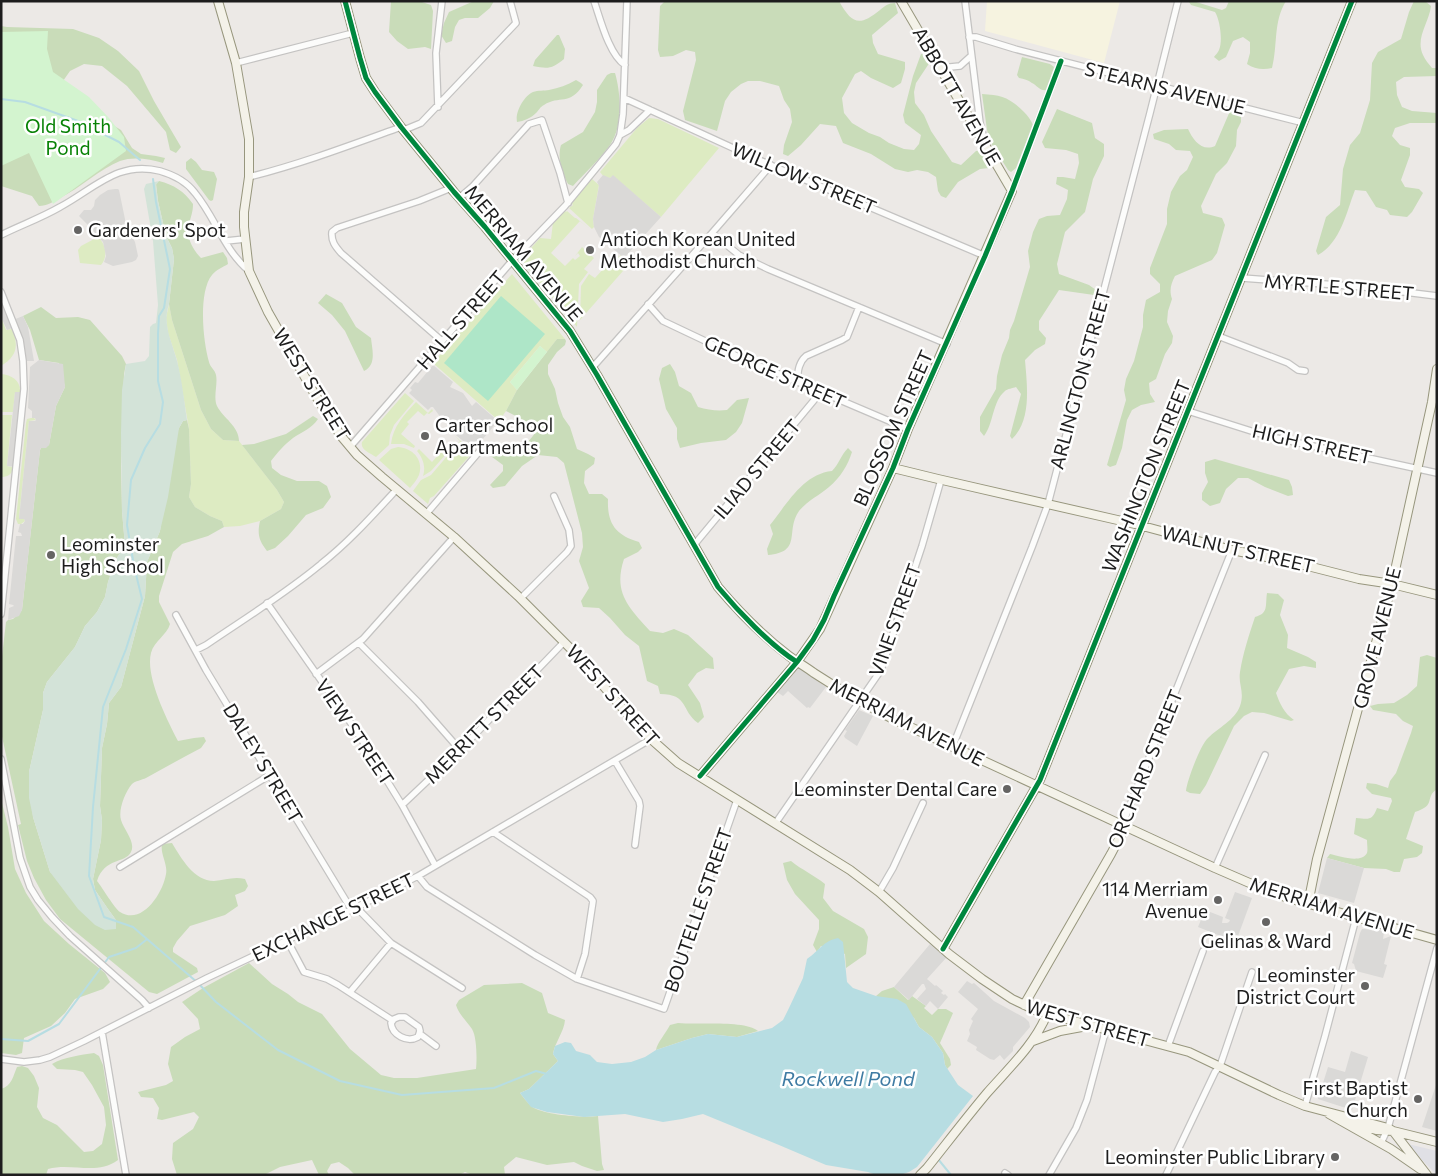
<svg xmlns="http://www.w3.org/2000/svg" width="1438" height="1176" font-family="Commissioner,sans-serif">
	<rect width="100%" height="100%" fill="#ece9e6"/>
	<path fill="#f6f3e0" d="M987,1H1120L1104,63L985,31Z"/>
	<path fill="#ddebc2" d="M649,118L658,119L719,148L661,217L613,176L610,178L604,177L600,172L637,128Z
		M592,179L599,185L593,219L594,227L592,229L569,208L573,205L571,203Z
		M564,210L566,212L567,211L575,218H576L591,230L580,221L551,253L565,266L573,258L575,260L580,256L578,253L575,256L582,247L594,258L584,269L588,272L579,284L577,327L522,261L524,256L540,238L551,239L553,222Z
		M96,238H99C106,245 108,257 101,265L80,263L78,250L81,246Z
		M615,253L619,257L621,255L630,263L580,320L581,286L589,274L595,278L614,257L613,255Z
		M512,274L565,339H557L547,352L540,346L510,382L517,390L506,411L499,421L433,363Z
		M169,304L172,320L201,410L211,429L223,440L239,441L277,490L284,502L281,509L260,521L240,526L224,527L222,521L210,516L195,507L189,497L191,484L189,429L177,360L168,333L166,318Z
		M1,317L6,330L12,329C19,346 17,356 1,366Z
		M1,374C12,375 21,381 20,392H15L13,412H1Z
		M405,393L414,401L394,425L390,435L389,445L376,457C370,453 360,450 362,442Z
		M416,402L428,413L432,409L433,411L429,414L427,413L424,416L418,411L407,422L409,424L401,434L415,446L414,448L404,444H391C393,426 404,415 416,402Z
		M1,415H12L7,466L12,467C13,474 8,477 1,477Z
		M31,418H34L36,420L29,421L19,518L24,519L25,521L21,524H18L16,519L26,423L27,419Z
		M454,435L473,452L434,496L430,498L428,504L413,491L421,480L431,475L460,441Z
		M454,441L456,443L431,471L423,476C426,467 423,458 417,451L419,449L432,462L441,452L443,454Z
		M398,447C413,448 424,460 419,475C417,480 413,484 410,488L379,460L391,449Z"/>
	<path fill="#c9dcb9" d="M391,1H419L431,5L433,11L431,49L425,47L408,49L397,41L389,32Z
		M474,1H494L490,8L478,18H465L459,20L455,27L452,41L446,43L441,35L444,23L449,12Z
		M665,1H839C852,24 859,27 880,10C885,6 888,3 895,3L898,13L872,35L873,43L878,54L905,62V69L901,83L893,88L871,78L861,71L855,74L842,98L844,113L852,123L869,133L880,137L889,143L904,149L914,150L919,144L921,135L905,123L903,115L913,76L921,54L929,56L930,62L916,83L914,92L915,103L924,115L931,131L952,162L961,165L976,151L981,150L991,165L989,168L980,169L958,182L946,198L941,196L938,191L936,177L928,172L917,170L908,172L895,169L871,154L843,143L836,126L820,124L801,145L788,156L783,154L784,145L792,122L790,109L784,100L779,86L760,81H748L741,84L731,92L725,101L717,131L685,120L683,111L696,60L695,52L686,50L673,56L660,57L658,50L660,6Z
		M1193,1L1222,10L1226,8L1229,1H1286C1273,22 1278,45 1272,68C1263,70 1254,69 1247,64L1250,53V42L1243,37L1233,41L1226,57L1219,61L1214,57C1215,55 1218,53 1219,50C1223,41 1220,20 1215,12L1191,5L1189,2Z
		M1414,1H1425L1431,6C1429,23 1415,38 1423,55C1425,60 1429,64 1432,68H1437V76L1404,77L1396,82L1397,95L1402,107L1412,111L1437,113V123H1410L1395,128L1392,136L1400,145L1410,148V155L1401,180L1405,187L1419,189L1423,193L1412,212L1407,217L1390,215L1387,210L1376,207L1366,191L1355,190C1346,213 1341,242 1318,255L1316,251L1326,217L1340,205L1343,169L1350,145L1360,133L1370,100L1372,63L1378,52L1401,39L1409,12Z
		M1,26L7,27L73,29L99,38L118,51L139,71L154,101L181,147L176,153L170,150L166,132L127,86L102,66L84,64L70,71L56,91L121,130L132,148L141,154L156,156L165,158L163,163C150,159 133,156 120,161C100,169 80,188 60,198C53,202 47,206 39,206L32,196L1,186Z
		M557,35H559L565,49L564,59C552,69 548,69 533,66L535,60Z
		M1022,57L1050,64L1054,67L1047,90C1039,91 1038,86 1032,83C1028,80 1024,79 1019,78L1017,75Z
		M611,73H615C621,93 623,127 610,145C599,160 585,173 573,186L568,184C562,172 557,158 561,145L583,132L595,112L597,102V90L607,75Z
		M576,80L581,83L583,85C570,106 559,95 544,105C540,107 539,110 536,113C531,118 524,121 517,122C515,112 524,96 533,92C538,90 544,91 549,90C559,88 567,85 576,80Z
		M982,94C1002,95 1010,98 1024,112C1028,116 1031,120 1033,125L1016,168L1011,172L1008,170L991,143L987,130Z
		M1057,109L1092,123L1095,138L1104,144V156L1093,179L1085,212L1065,232L1057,264L1059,274L1089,285L1096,290L1094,295L1059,290L1039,321V330L1046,338L1045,344L1035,350L1025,360C1027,385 1032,420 1012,439L1010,436L1021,394L1016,387C1013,388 1007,389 1005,391C992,402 994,423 984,436L980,431V417L996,389L997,376L1002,355L1009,338L1010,330L1014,321L1030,267L1028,251L1033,232L1039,219L1047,216L1060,215L1067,199L1068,190L1056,184L1057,177H1063L1075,179L1079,163L1078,154L1066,150L1045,148L1042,142Z
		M1230,111L1239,114L1241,117V122L1237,130L1236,146L1227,163L1216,174L1201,206L1203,213L1222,218L1225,225L1217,253L1212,260L1175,276C1171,284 1169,290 1172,299L1168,311L1167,322L1173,336L1172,343L1165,354L1156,379L1149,383L1150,394L1155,402L1141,405L1132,410L1127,420L1122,448L1116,465L1110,467L1107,465L1126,400L1124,390L1126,379L1134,361L1139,342L1143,327V315L1146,300L1160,292V284L1150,274V268L1167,224V209L1171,192L1180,176L1187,170L1193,157L1190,151L1176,150L1169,144L1154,139L1153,134L1164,130L1188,129C1193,140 1202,152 1215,146Z
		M191,158L196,162L202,170L214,172L217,179L213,200L211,201L209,200L186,169V162Z
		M159,181C174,185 184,191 193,204C193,212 191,216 189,224C186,237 192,249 201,258L223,252L227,258L228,264C223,267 216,270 212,275C198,292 203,342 209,362C210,367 215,370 216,375C218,384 213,397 217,406C223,418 239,426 239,441L223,440L211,429L201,410L172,320L169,304L174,259L172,248L166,236L158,201L156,184Z
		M326,294L342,303L356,327L371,338C372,349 377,365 364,371L345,331L332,315L318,303Z
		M41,307L56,318L78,317L90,320L122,356L126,364L124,374L121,466L122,511L125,546L116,559L108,582L105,597L97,612L85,626L75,647L47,682L43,693V710L29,772L33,817L50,872L116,920L108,909L95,890L93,879L101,840L102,820L100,806L102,748L107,724L109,703L121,687L145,596L147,562L160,531L172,446L179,428L183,421L187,420L189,429L191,484L189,497L195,507L210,516L222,521L224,527L208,536L182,544L173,552L159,596V602L170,624C167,635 154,641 151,653C145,676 167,720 178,741L194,738L204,737L206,741L201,748C182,758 164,768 146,778C142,780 135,781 132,784C125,792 118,810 121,820C124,830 136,842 131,852C125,864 105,857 97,881C102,887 115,909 120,912C142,926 163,893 166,874C168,864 160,854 162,844L172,843C181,858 194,881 214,881C225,880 234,876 245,879L248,886L245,891L235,895L238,906L225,915L190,926L177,941L173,948V952L197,968L198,972L157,994L149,992L60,919L46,900L34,878L27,861L18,825L21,824L1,732V665L6,622L8,620L13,619L22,610L40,450L41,448L49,445L56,406L65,387L59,363L39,360L30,330L23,316Z
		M557,339H565L566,341L565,345L557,352L548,365V374L555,389L558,403L563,417L570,427L577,449L588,454L595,458L594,464L585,471L584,483L589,494H602L608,499C607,523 615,535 639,542L642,548L638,552L624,559C613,592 628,607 650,631L663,633L674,629L688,635L713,658L714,669L706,668L697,673L688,685L700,703L704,717L698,723C681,711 689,694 660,694L658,686L647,681L639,646L625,635L610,618L599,608L583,607L581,601L589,588L579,561L583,547L582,533L564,463L557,457L538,455L522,466L505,486L493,488L490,485L503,471V465L488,454L493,446C514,442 520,455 535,433L533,425L506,411L517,390Z
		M670,364L675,372L679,386L691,393L698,407C708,410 717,411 727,410L737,400L749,398L742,423L736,432L726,440L701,443L680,448L677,439V428L666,409L659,379L662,368Z
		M313,416L318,419C312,428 302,432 293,438C285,444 277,453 271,461L272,468L281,475L297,481H319L327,486L331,497L323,508L306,515L288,536L275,548L267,551C259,541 257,534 260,521L281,509L284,502L277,490L242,445L254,444L286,434Z
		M848,448L852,452C848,465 840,478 829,487C820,495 807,501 799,511C785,531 803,552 768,555L767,549L773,534L770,525C787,504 803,474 832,471C839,464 841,455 848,448Z
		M1215,459L1289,480L1292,487L1293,495L1288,496L1265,487L1248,478H1238L1226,489L1220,503L1210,506L1202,500V493L1208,482L1205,473V462Z
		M1267,593L1278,594L1284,600L1280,615L1288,635L1287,648L1308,657L1316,662V668L1304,666L1289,669L1276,693C1280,704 1284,713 1294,720L1291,721L1264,713L1252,712L1244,716L1234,726L1206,785L1200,794L1190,793L1186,791C1187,780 1201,744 1208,738C1218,728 1235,720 1240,706C1245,692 1238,685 1240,672C1243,653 1249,635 1255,617C1269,613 1265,606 1267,593Z
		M1427,655L1437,658V789C1424,798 1437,805 1415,812L1406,839L1423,846L1422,853L1417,857L1404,859L1400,872H1394L1386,869L1364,868L1327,858L1330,854C1339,856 1361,864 1367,853C1368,850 1367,844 1367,840L1354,834L1356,818C1369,819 1372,821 1377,808L1388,811L1392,801L1391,798L1372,794L1366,788L1367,783L1376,784L1388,788L1390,781L1396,773L1411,733L1413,726L1403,721L1396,714L1373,710L1370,706L1378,704L1394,703L1407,695L1417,686L1420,657Z
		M1,799L8,827L15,869L26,893L44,921L69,944L105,973L110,982L103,989L75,999L65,1013L51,1026L24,1038L22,1053L16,1055L1,1053Z
		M791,861C802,870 814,875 825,884L823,898L833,911L864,929L868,937L866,954L846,968L845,954L821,946L817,952L813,945L819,929V920L795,894L787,880L783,863Z
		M249,963L272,984L288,994L298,1002L322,1014L350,1049L381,1075L394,1078H417L476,1069C477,1060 477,1037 472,1029C466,1020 459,1015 456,1005L459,1000L484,985L522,983L542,993L548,1013L565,1020C564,1032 555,1042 553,1054L558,1061L529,1089L520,1093C524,1098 529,1105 534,1108C548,1115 582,1118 598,1116L602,1164L604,1170L597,1171L582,1166L574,1162L547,1165L516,1157L504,1167L505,1175H473L465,1172L459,1175H355L348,1168L339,1162L331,1164L327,1171L329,1175H319L312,1160L280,1167L264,1175H177L172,1159L173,1143L193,1129L199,1117L194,1112L162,1120L157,1119L159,1108L153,1098L141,1097L138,1092L166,1085L173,1081L168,1064L171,1047L185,1037L200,1029L198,1019L182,1002L203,988Z
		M894,987L908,1000L912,996L926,1006L924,1008L932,1015L938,1009H946L953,1013L940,1043L950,1059L951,1065L947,1069L945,1065L943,1053L932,1037L919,1027L914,1018L876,996L882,991Z
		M678,1023C697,1025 745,1020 758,1031L737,1037L708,1034L692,1038L656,1050C657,1043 666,1033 670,1025Z
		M94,1053L99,1056L103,1065L118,1160C96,1176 72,1162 48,1169L46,1175H1V1089C12,1086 13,1076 17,1067L22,1066L28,1068L34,1076L39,1088L37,1107L43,1118L57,1125L84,1152L93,1151L102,1144L106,1125L104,1107L92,1085L83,1072L75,1070L57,1069L52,1064C64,1057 81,1055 94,1053Z"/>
	<path fill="#d3e3d8" d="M159,181L156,185L158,201L166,236L172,248L174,259L169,304C162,325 172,341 177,361C182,380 184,400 187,420L183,421L179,428L168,497L160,531L147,562L145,596L121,687L109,703L107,724L102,748L100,806L102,820L101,840L93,879L95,890L108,909L116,920V929L105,930L95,925L78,909L50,872L33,817L29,798V772L43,710V693L47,682L75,647L85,626L97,612L105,597L108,582L115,561L125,546L122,511L121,433L122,390L126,364L145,361L149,356L150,327L153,324L156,323L158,305L153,241L144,189L146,184Z"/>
	<path fill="#d3f4cf" d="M48,31L47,49L53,72L89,97L109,118L124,137L126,151L53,204L29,153L1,166V32Z
		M540,346L547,352L517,390L510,382Z"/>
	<path fill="#aee6c8" d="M501,296L545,334L488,401L444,363Z"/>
	<path fill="#dad9d7" d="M603,175L610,178L613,175L661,217L624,258L599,237L594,227L593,219L599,186L597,182Z
		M115,189H118L119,190L126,224L135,242L138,256L136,260L132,262L113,266L104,262L106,256L103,242L99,238L94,239L89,226L79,216L84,210H91L94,206L95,200L100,195L108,190Z
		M1,295L13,320L23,316L28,327L34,361H23L15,327L7,330L1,317Z
		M39,360L63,364L65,387L56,406L49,445L46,448H41L40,450L22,610L19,616L8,620L9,608L14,606L13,605L9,604L16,536H22L21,533L18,532L20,524H23L25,521L24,519H19L29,421H35L36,420L35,418H32V411L28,408L30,367Z
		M433,365L453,382L450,387L463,393L472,406L476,402L498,421L477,446H475L472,448L452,432L456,427L441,418L433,407H431L428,410L409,393L412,390L410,388L415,382L418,383Z
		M15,392H24L17,467L7,466Z
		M799,668L826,687L810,708L808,707L807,708L788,691L783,696L777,692L795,670Z
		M859,710L873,716L857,746L845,738L844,736L847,731L845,730Z
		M1327,858L1364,868L1354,903L1318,893Z
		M1235,892L1252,898L1238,936L1233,934L1228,939L1198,927L1205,910L1223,917L1222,923H1227L1229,922L1230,920L1225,918Z
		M1362,929H1365L1375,931L1377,929L1384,932L1383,939L1391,936L1384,964L1387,965L1383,978L1356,971L1354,964L1352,963L1360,933Z
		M930,944L946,958L927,979L935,986L936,985L943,991L941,993L944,995L945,994L948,997L938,1009L930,1001L926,1006L917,999L926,989L924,984H922L909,1000L894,987Z
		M967,981L972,984L974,983L994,1001L1025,1018L1029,1022L1030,1027L1013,1047V1051L1004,1060L1000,1055L994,1060L990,1059L976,1050L977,1047L967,1041L970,1034L969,1030L973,1021L971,1019L978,1009L958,992Z
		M1351,1051L1368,1057L1352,1110L1318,1099L1328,1067L1345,1072Z
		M1437,1082V1131L1422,1127Z"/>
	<path fill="#e0e0e5" d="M1408,1144L1437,1151V1175L1408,1146Z"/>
	<path fill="#b7dde2" d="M838,938L843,942L847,982L853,988L876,996L897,999L906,1004L919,1027L932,1037L943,1053L945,1065L958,1085L973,1096L917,1167L909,1172L900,1175H876L868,1172L826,1165L779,1145L703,1114L682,1119L663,1122L625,1114L584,1117L547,1112L531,1107L520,1093L529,1089L558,1061L553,1054L555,1046L565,1042L571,1043L576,1051L590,1055L597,1062L612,1064L631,1062L645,1057L656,1050L692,1038L708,1034L737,1037L772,1028L783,1020L789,1008L803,978L807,959C820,950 823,941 838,938Z"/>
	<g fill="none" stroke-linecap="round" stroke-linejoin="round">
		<path stroke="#b7dde2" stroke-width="2" d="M1,99L25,102L78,121L119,142L140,160
			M153,179L156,202L170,269L164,308L159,316L158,334V381L163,402L160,424L145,448L131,480L127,525L134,566L142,599L126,649L103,707L93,807L89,876L104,917L133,927L198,983L216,1002L278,1050L340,1081L402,1095L494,1088L536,1071L547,1074
			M1,1039L28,1041L59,1024L109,957L136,948L146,940
			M938,1159L951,1175"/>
		<g stroke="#c4c3c2" stroke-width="8">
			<path id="street" d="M594,1C600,18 609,55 625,65
				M965,1L980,123L984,139
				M969,37H976L1015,49L1304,123
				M236,63L353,33
				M940,68L960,66L971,56
				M624,98L768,164L985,256
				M438,107L436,53L442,1
				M404,130L421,123L516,23L510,1
				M620,135L629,130L650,110
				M249,177C301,164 351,145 401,127
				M1012,191L1061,61
				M459,198L473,186L529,124L542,120L560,173L568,203
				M712,233L739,255L768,269L947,344
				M1,235C21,225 41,218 60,207C94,189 118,160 160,171C174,175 186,181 195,193C215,217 224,250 249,271
				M226,241L245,239
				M1242,278L1364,287L1437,296
				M1,292L20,340L23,361L24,389L1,614
				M648,304L663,321L739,357L908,429
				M1218,336L1288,363L1298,370L1305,371
				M442,341L341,253C335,246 331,241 332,232L337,228L419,201L451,188
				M592,368L712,233L771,165
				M797,382C798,372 798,363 806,356L842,340L847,337L859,307
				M1188,411L1267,436L1437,473
				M350,447L512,261L565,206L616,144L620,135L623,114L627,1
				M427,513L484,446
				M694,545L820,393
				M521,598L567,552L571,546L569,530L554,496
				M267,603L357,732L402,805L435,865
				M176,615L206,670L351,909
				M359,643L418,702L460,750
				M196,650L206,645C244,619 285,594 321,564C349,542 373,515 397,489
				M316,674L363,639L454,537
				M952,748L1032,547L1048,504L1150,113L1178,1
				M1,759L20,858L30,887L38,900L52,917L70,936L142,1000L149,1008
				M615,761L639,801L640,806L635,845
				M402,805L460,750L564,642
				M775,824L881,670L922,546L941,480
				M1124,826L1125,818L1232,550
				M493,832L590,897L593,901L585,954L577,979
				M120,867L270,775
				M1215,868L1265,755
				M418,876L427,887L535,955L577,979L664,1009L737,800
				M879,892L893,868L923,803
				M356,907L391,943
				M287,940L304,972L327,979L338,985L392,1020
				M350,992L391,943L462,988
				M399,1017H405L419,1027L420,1031L418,1037C407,1043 392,1035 391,1023L394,1019Z
				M102,1032L126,1175
				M420,1034L436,1046
				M1168,1046L1203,951
				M1,1059L24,1062L40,1060L50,1057L84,1041L207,978L353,909L418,876L651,739
				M1305,1106L1325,1036L1356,918
				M1381,1143L1388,1128L1437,948
				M1005,1173L1008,1175
				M1049,1175L1076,1128L1087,1100L1106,1029
				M1166,1175L1215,1072L1220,1066L1252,972"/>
		</g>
		<g stroke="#97967d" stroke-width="10">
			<path id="secondary" d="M218,1L236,63L249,139V177L244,212V227L249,271L268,312L314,393L341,436L357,455L382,477L454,537L518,596L574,652L637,725L651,739L678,763L850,870L879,892L949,954L982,979L1012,999L1037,1011L1189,1052L1279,1095L1305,1106L1388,1128L1393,1131L1427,1175
				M345,1L360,58L366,78L375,92L401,127L454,192L485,227L570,331L597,375L718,587C739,612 763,636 789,656C797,662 806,667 814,673C840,690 866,705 893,719L1215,868L1261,888L1288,898L1437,940
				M893,468L938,479L1135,524L1232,550L1296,563L1359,579L1392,584L1437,595
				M700,776L797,662L820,629L893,468L908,429L1012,191L901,1
				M1308,904L1317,859L1392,584L1432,402L1437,369
				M943,949L1040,780L1352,1
				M1024,1005L1111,854L1122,833L1124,826
				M1033,1041L1060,1031L1087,1026
				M1329,1114L1391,1149L1420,1169
				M1349,1122L1376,1130L1393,1131L1437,1142
				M920,1175L927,1168C947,1143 966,1118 987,1093C1008,1069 1035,1044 1047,1014"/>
		</g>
		<use href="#street" stroke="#fcfcfb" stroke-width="5.5"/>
		<use href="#secondary" stroke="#f4f2e9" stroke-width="8"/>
		<g stroke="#fff" stroke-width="8">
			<path id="cycleway" d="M345,1L360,58L366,78L375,92L401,127L454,192L485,227L570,331L597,375L718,587C738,611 770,645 797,662
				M700,776L797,662L813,640L824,620L834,596L893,468L908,429L985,256L1012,191L1061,61
				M943,949L1040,780L1352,1"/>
		</g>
		<use href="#cycleway" stroke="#00873e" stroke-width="5"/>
	</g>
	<g fill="#656463" stroke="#fff" stroke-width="2">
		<circle cx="78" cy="230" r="5"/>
		<circle cx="590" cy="250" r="5"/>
		<circle cx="425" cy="436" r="5"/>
		<circle cx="51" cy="555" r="5"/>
		<circle cx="1007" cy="789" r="5"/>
		<circle cx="1218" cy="900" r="5"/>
		<circle cx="1266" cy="922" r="5"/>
		<circle cx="1365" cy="986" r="5"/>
		<circle cx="1418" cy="1099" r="5"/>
		<circle cx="1335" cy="1157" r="5"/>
	</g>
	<g text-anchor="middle" stroke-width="5" stroke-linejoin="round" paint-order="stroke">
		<g font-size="19" fill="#1d1d1d" stroke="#fff">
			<text transform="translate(1165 88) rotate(14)" y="7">STEARNS AVENUE</text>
			<text transform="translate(957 96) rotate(60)" y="7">ABBOTT AVENUE</text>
			<text transform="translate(804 178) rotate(23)" y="7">WILLOW STREET</text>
			<text transform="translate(524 253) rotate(50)" y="7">MERRIAM AVENUE</text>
			<text transform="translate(1339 287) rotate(5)" y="7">MYRTLE STREET</text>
			<text transform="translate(461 320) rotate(-49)" y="7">HALL STREET</text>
			<text transform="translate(775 372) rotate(24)" y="7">GEORGE STREET</text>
			<text transform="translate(1080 379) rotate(-75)" y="7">ARLINGTON STREET</text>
			<text transform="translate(312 384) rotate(58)" y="7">WEST STREET</text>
			<text transform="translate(893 428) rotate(-66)" y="7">BLOSSOM STREET</text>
			<text transform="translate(1312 444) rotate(13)" y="7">HIGH STREET</text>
			<text transform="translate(757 469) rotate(-50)" y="7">ILIAD STREET</text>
			<text transform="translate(1146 476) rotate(-68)" y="7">WASHINGTON STREET</text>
			<text transform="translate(1238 549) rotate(13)" y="7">WALNUT STREET</text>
			<text transform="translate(895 620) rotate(-70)" y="7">VINE STREET</text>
			<text transform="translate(1377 638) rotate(-76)" y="7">GROVE AVENUE</text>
			<text transform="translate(613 695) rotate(48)" y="7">WEST STREET</text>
			<text transform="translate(907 722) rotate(27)" y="7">MERRIAM AVENUE</text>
			<text transform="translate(484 724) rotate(-45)" y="7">MERRITT STREET</text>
			<text transform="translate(355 732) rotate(56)" y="7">VIEW STREET</text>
			<text transform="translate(263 763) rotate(59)" y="7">DALEY STREET</text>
			<text transform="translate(1145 769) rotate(-68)" y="7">ORCHARD STREET</text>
			<text transform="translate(1332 908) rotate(17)" y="7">MERRIAM AVENUE</text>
			<text transform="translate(698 910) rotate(-71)" y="7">BOUTELLE STREET</text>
			<text transform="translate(333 917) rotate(-26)" y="7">EXCHANGE STREET</text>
			<text transform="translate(1088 1023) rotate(16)" y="7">WEST STREET</text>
		</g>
		<g font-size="19" fill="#078205" stroke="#fff">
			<text x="68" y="133">Old Smith<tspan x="68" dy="22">Pond</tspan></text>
		</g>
		<g font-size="19" fill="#1d1d1d" stroke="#fff" text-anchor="end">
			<text x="88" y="237" text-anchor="start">Gardeners' Spot</text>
			<text x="600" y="246" text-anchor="start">Antioch Korean United<tspan x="600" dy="22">Methodist Church</tspan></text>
			<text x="435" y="432" text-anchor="start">Carter School<tspan x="435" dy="22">Apartments</tspan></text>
			<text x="61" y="551" text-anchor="start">Leominster<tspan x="61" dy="22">High School</tspan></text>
			<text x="997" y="796">Leominster Dental Care</text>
			<text x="1208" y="896">114 Merriam<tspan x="1208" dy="22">Avenue</tspan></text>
			<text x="1266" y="948" text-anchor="middle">Gelinas &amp; Ward</text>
			<text x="1355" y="982">Leominster<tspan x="1355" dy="22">District Court</tspan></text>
			<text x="1408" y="1095">First Baptist<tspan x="1408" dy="22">Church</tspan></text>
			<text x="1325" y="1164">Leominster Public Library</text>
		</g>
		<g font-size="20" font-style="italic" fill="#3f7ba3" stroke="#fff">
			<text x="848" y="1086">Rockwell Pond</text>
		</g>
	</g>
	<rect width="1438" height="1176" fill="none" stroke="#1d1d1d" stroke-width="5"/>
</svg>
